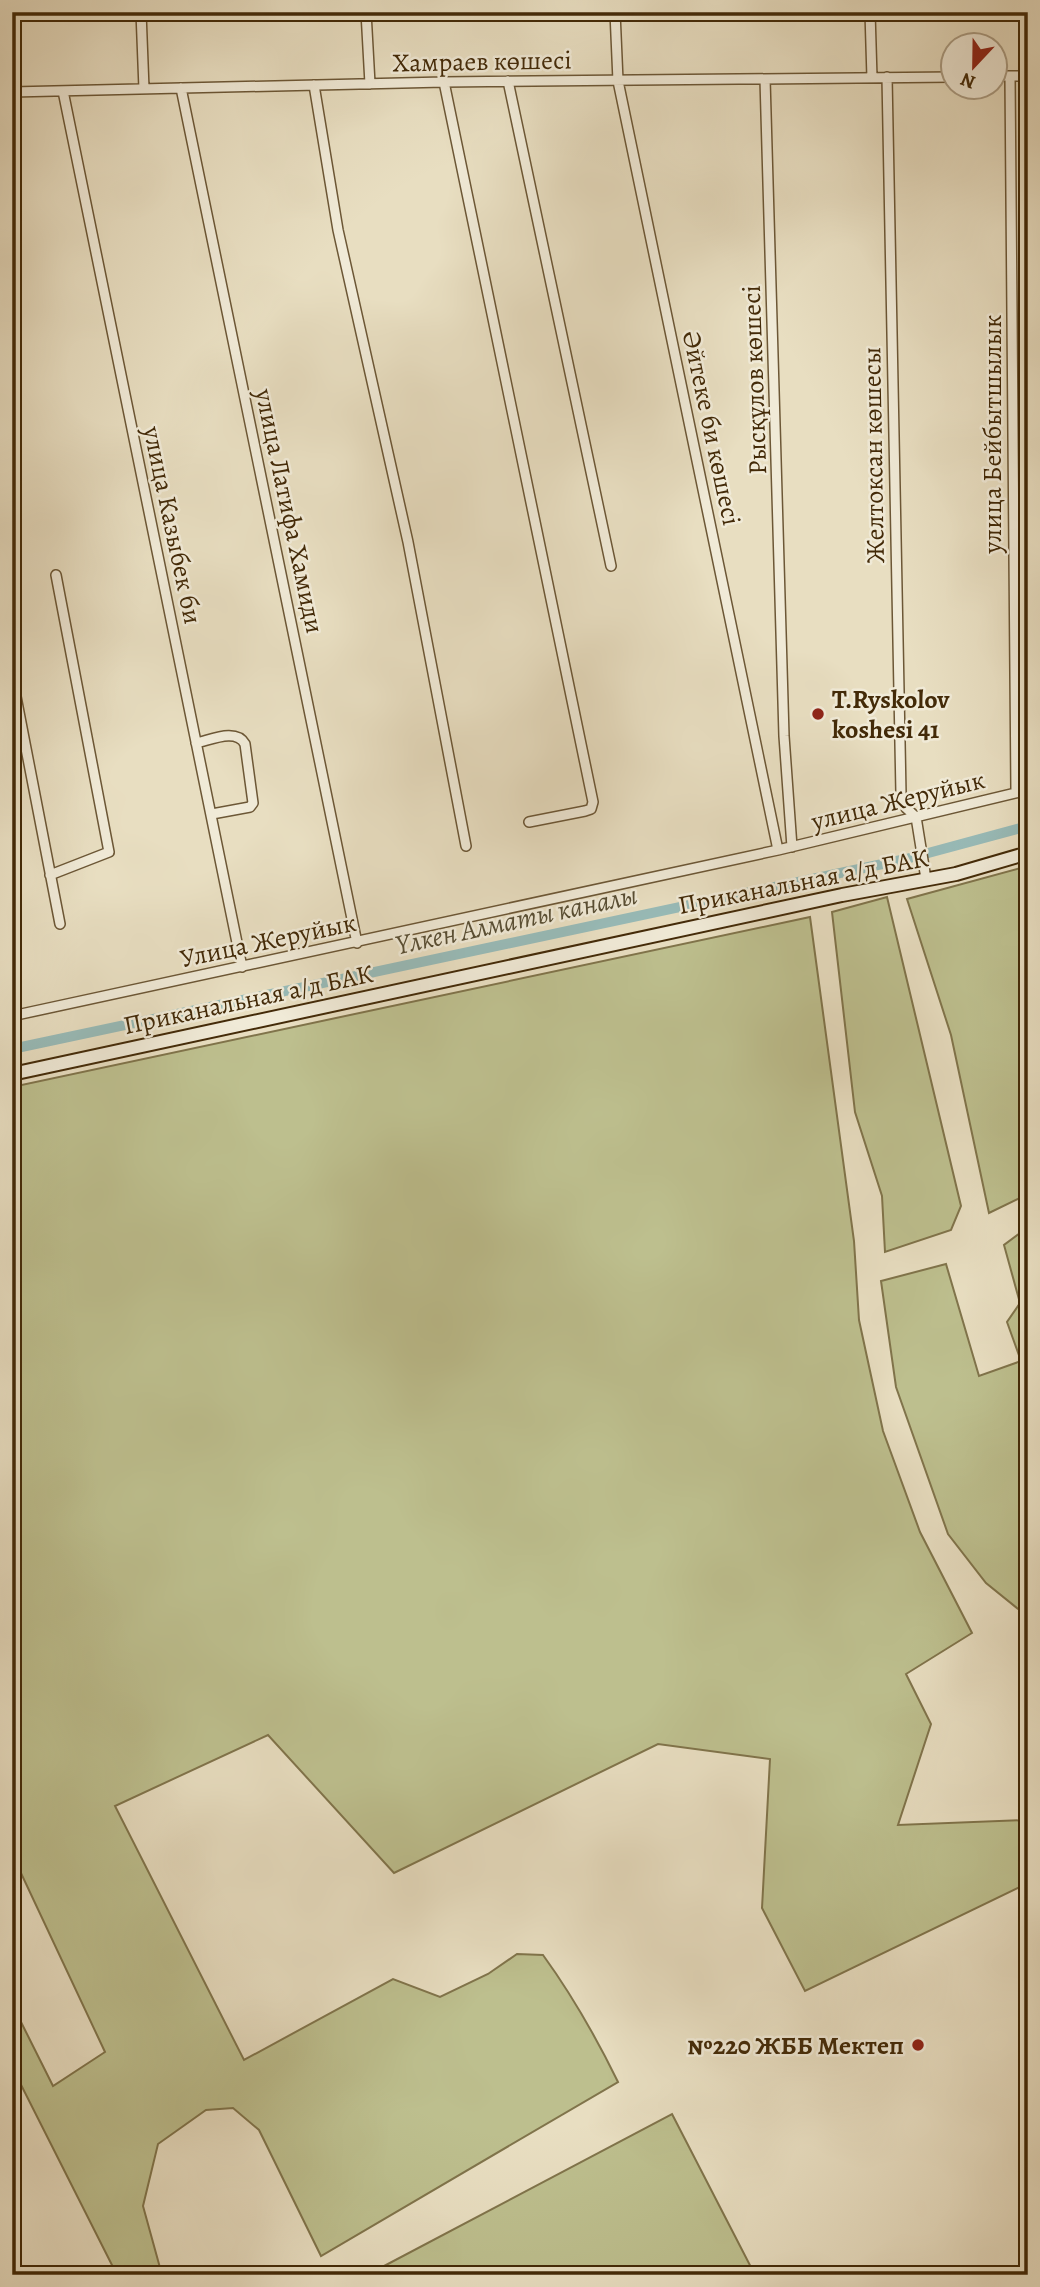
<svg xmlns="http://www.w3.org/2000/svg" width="1040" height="2287" font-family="Alegreya,serif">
	<rect width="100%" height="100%" fill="#e8dec1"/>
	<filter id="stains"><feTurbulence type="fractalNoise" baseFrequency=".00286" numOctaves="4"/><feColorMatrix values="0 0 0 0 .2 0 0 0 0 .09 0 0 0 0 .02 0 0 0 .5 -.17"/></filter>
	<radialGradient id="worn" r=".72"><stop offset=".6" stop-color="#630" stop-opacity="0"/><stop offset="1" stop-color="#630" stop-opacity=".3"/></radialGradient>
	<path fill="#bdbf8e" stroke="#80744b" stroke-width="2" d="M1028,866V1194L989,1213L951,1035L907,899Z
		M887,897L961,1206L951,1230L885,1252L882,1196L855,1112L832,912Z
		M810,917L854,1241L859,1320L883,1431L920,1532L972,1633L906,1674L931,1724L898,1825L1026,1820L1028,1883L805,1991L762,1908L770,1759L658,1744L394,1873L268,1735L115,1806L244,2060L393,1979L440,1997L488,1974L517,1954L543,1955C572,1995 596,2037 618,2082L321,2256L259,2130L233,2108L206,2110L158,2144L143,2206L162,2275H117L12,2067V2004L53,2086L105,2052L12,1854V1087Z
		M1028,1227V1617L986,1583L948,1534L896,1387L881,1281L946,1264L979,1376L1021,1361L1007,1322L1020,1303L1004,1245Z
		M672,2114L755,2275H367Z"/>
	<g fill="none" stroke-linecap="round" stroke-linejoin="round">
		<path stroke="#98bbb8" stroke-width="10" d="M12,1049L906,859L1028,826"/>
		<g stroke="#6c5736" stroke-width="12">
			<path id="street" d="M141,12L144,89
				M366,12L370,84
				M615,12L618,81L778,850
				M870,12L872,78
				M995,76H1028
				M1010,76L1016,792
				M887,77L901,794L906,808L916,817L926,879
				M765,79L784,736L792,847
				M508,81L611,566
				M444,82L593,802L591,809L585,811L529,822
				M314,85L338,230L408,542L466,846
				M181,88L357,943
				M63,91L242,967
				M12,92L444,82L953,77
				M12,676L60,924
				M196,743C211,740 236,728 245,744L253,803L250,807L212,814
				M50,875L109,852L56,575
				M12,1016L778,850L1028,790"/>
		</g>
		<g stroke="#432a08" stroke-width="16">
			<path id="secondary" d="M12,1074L842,895L956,874L1028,853"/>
		</g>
		<g stroke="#432a08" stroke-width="18">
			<path id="primary" d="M12,2272L13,2275"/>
		</g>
		<use href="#street" stroke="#f0ead7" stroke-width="9"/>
		<use href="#secondary" stroke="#f0ead7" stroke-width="12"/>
		<use href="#primary" stroke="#e8dec1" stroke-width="14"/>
	</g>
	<g fill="#8f2418" stroke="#f0ead7" stroke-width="2.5">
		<circle cx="818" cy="714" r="7"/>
		<circle cx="918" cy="2045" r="7"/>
	</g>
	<g text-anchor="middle" stroke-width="5" stroke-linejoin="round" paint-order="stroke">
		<g font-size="26" fill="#432a08" stroke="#f0ead7">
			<text transform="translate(482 61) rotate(-1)" y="9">Хамраев көшесі</text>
			<text transform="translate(754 380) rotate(-92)" y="9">Рысқұлов көшесі</text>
			<text transform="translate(712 428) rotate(78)" y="9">Әйтеке би көшесі</text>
			<text transform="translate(992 434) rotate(-90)" y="9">улица Бейбытшылык</text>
			<text transform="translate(873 455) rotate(-91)" y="9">Желтоксан көшесы</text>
			<text transform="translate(290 511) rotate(78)" y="9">улица Латифа Хамиди</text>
			<text transform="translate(173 525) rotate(78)" y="9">улица Казыбек би</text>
			<text transform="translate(898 800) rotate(-14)" y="9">улица Жеруйык</text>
			<text transform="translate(803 881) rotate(-11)" y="9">Приканальная а/д БАК</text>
			<text transform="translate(268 940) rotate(-12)" y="9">Улица Жеруйык</text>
			<text transform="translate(248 999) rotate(-12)" y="9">Приканальная а/д БАК</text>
		</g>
		<g font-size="26" font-weight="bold" fill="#432a08" stroke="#f0ead7" text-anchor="start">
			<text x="832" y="708">T.Ryskolov<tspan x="832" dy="30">koshesi 41</tspan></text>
			<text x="904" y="2054" text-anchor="end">№220 ЖББ Мектеп</text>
		</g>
		<g font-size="28" font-style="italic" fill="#584e34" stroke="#f0ead7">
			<text transform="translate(516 919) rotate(-12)" y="10">Үлкен Алматы каналы</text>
		</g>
	</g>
	<rect width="1040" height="2287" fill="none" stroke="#e8dec1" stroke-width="42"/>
	<rect x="14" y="14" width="1012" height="2259" fill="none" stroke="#432a08" stroke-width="3.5"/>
	<rect x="21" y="21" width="998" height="2245" fill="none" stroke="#432a08" stroke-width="2"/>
	<g transform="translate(974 66) rotate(202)"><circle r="33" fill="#f0ead7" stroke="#ab9d84" stroke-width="2"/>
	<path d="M0-5L12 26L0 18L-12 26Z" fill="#8f2418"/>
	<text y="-10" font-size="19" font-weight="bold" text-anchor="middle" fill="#432a08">N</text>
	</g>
	<rect width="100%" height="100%" filter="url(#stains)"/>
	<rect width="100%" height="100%" fill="url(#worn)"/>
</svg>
